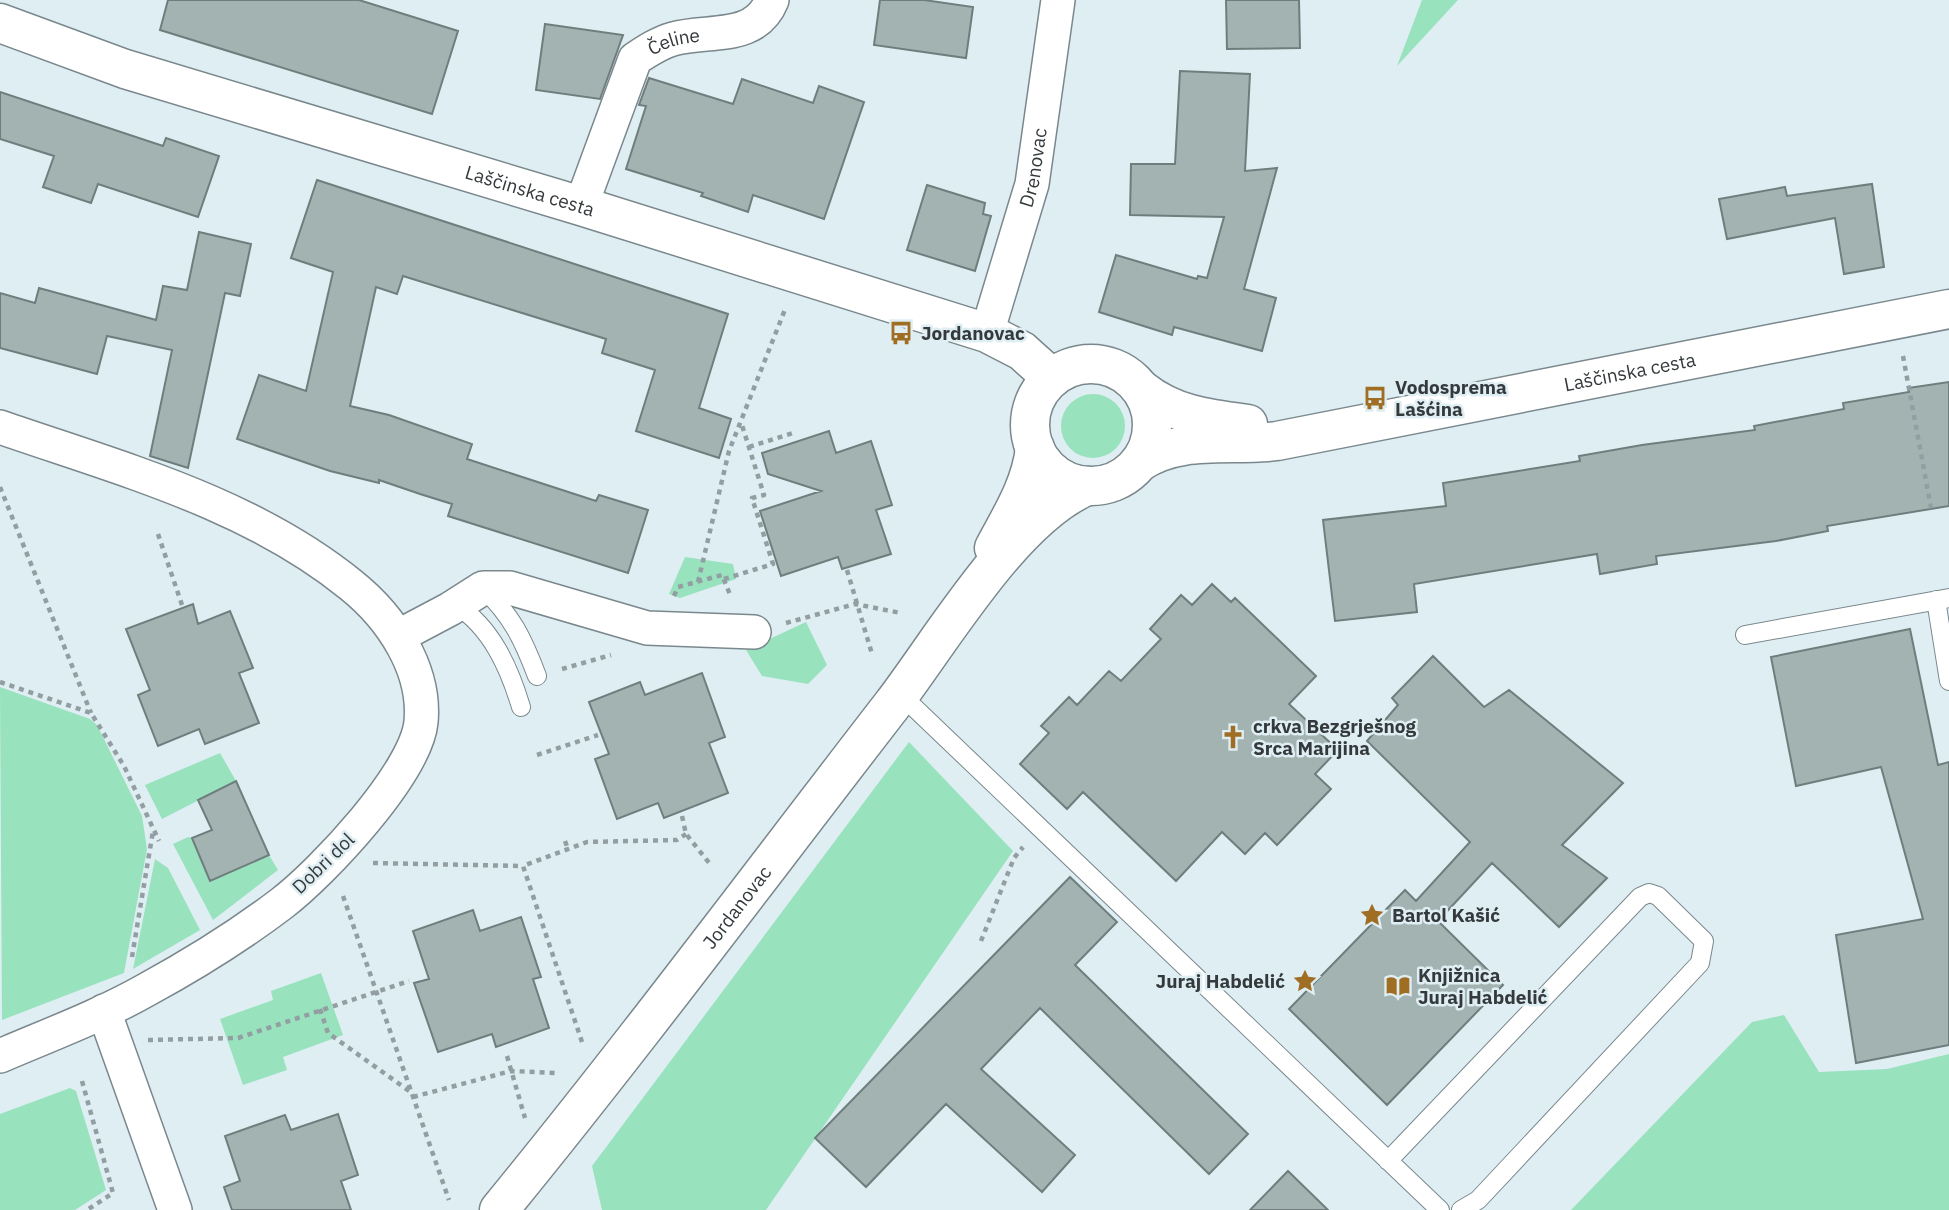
<svg xmlns="http://www.w3.org/2000/svg" width="1949" height="1210" font-family="'IBM Plex Sans',sans-serif">
	<rect width="100%" height="100%" fill="#dfeef3"/>
	<path fill="#98e2be" d="M1422,0H1458L1397,66Z
		M1061 426a32 32 0 1 1 64 0a32 32 0 1 1-64 0Z
		M685,557L733,564L736,579L680,598L669,594Z
		M806,622L827,665L808,684L762,676L746,650Z
		M0,687L90,719L97,725L142,816L147,849L124,973L2,1020Z
		M909,742L1013,851L766,1210H602L592,1166Z
		M220,753L236,781L162,819L145,785Z
		M188,837L192,838L210,881L269,855L278,870L213,920L173,844Z
		M155,859L168,868L200,930L133,969Z
		M321,973L343,1035L283,1057L287,1070L243,1085L220,1019L273,1000L271,991Z
		M1784,1015L1819,1072L1887,1069L1949,1054V1210H1571L1752,1022Z
		M70,1088L76,1091L106,1190L75,1210H0V1114Z"/>
	<path fill="#a3b3b2" stroke="#6f7e7d" stroke-width="2" d="M168,0H359L458,31L432,114L160,30Z
		M880,0H924L973,7L966,58L874,45Z
		M1226,0H1299L1300,48L1227,49Z
		M545,24L623,35L600,99L536,90Z
		M1180,71L1250,74L1245,171L1277,168L1244,289L1276,298L1262,351L1174,327L1172,335L1099,312L1116,255L1197,279L1198,276L1207,278L1224,217L1130,215L1131,164H1175Z
		M649,78L733,104L742,79L813,103L819,86L864,102L824,219L753,195L748,212L701,196L703,193L626,169L646,106L639,105Z
		M0,92L163,146L166,138L219,156L198,217L98,184L91,203L43,187L54,156L0,139Z
		M317,180L728,314L699,408L731,419L719,458L636,431L655,370L602,353L606,339L403,276L397,294L376,287L350,406L389,415L472,444L467,459L596,501L599,495L648,510L628,573L448,516L452,504L420,494L379,480V483L330,471L237,439L259,375L306,391L333,272L291,258Z
		M1872,184L1884,267L1844,274L1835,218L1727,239L1719,199L1785,187L1787,196Z
		M927,185L985,203L983,214L991,216L975,271L907,250Z
		M199,232L251,244L240,296L225,293L188,468L150,456L172,350L107,336L97,374L0,348V293L35,303L39,288L156,320L163,286L187,290Z
		M1949,382V506L1827,526L1828,531L1776,541L1656,556L1657,564L1600,574L1597,554L1414,584L1417,612L1335,621L1323,520L1446,506L1443,483L1580,461L1579,456L1642,445L1755,430L1754,426L1844,409L1843,403L1909,392L1908,388Z
		M829,431L836,453L871,441L892,505L876,510L891,554L842,569L838,557L781,576L760,511L821,491L768,474L762,453Z
		M1212,584L1231,602L1235,598L1316,676L1289,704L1338,750L1315,774L1331,789L1277,845L1265,833L1245,854L1222,832L1176,881L1083,792L1067,809L1020,764L1049,733L1041,726L1069,697L1077,705L1109,671L1121,681L1161,639L1150,629L1181,595L1192,605Z
		M193,604L198,624L230,611L253,668L239,673L259,723L205,744L199,729L158,746L138,695L150,690L126,629Z
		M1910,629L1938,765L1949,762V1045L1856,1063L1836,935L1923,919L1881,767L1796,786L1771,657Z
		M1433,656L1484,707L1509,690L1623,783L1562,845L1607,878L1559,927L1492,863L1438,921L1503,985L1387,1105L1289,1009L1405,890L1416,901L1470,842L1367,741L1398,705L1392,698Z
		M702,673L725,737L709,743L728,793L664,818L658,803L617,819L595,759L609,754L589,702L640,682L645,695Z
		M236,781L269,855L210,881L192,838L212,830L198,800Z
		M1070,877L1117,922L1075,965L1248,1134L1209,1174L1040,1008L981,1069L1075,1155L1042,1192L946,1104L866,1187L815,1138Z
		M473,910L480,931L521,917L541,977L533,979L549,1028L496,1047L492,1034L438,1052L414,983L429,979L413,931Z
		M338,1114L358,1175L341,1181L351,1210H232L224,1187L240,1181L225,1136L285,1115L291,1130Z
		M1288,1171L1328,1210H1250Z"/>
	<g fill="none" stroke-linecap="round" stroke-linejoin="round">
		<g stroke="#7a888d" stroke-width="20">
			<path id="lane" d="M483,588C512,616 523,639 537,676
				M1936,600L1949,681
				M456,605C491,627 509,667 521,707
				M1745,635L1949,598
				M900,694L1440,1210
				M1388,1161L1640,897L1649,893L1658,896L1704,941L1700,963L1478,1200L1461,1210"/>
		</g>
		<g stroke="#7a888d" stroke-width="36">
			<g id="street">
				<path id="s1" d="M581,206L635,59C647,51 659,43 673,39C709,29 755,42 772,0"/>
				<path id="s2" d="M987,333L1032,184L1058,0"/>
				<path d="M0,427C121,469 250,503 351,585C391,617 426,669 421,722C416,773 322,873 281,904C240,935 192,965 146,990C100,1016 49,1035 0,1056"/>
				<path d="M399,636L450,609L483,588H510L647,628L754,632"/>
				<path d="M104,1011L175,1210"/>
			</g>
		</g>
		<g stroke="#7a888d" stroke-width="41">
			<g id="secondary">
				<path id="s3" d="M0,23L125,69L581,206L987,333L1022,351L1052,378"/>
				<circle cx="1091" cy="425" r="61"/>
				<path d="M1142,390C1173,415 1209,419 1248,424"/>
				<path id="s4" d="M1140,462C1181,435 1230,447 1277,441L1949,309"/>
				<path d="M994,548C1011,516 1031,485 1035,448"/>
				<path id="s5" d="M499,1210C634,1045 762,873 892,705C942,640 1012,518 1087,486"/>
			</g>
		</g>
		<path stroke="#939ea2" stroke-width="4.5" stroke-dasharray="5 5" stroke-linecap="butt" d="M1903,356L1932,513
			M749,447L796,432
			M0,487L91,713
			M158,534L183,608
			M847,570L872,654
			M724,579L773,564L752,498L764,495L741,422
			M698,582L729,451L786,307
			M674,596L678,587L722,575L731,597
			M786,623L855,604L901,613
			M562,669L611,655
			M0,682L91,713L124,766L159,841
			M537,755L598,735
			M682,816L686,834L710,864
			M565,841L568,849
			M373,863L523,866
			M343,896L449,1200
			M981,941L1014,858L1023,847
			M132,957L153,831
			M320,1009L328,1033L412,1093
			M148,1040L238,1038L409,981
			M582,1042L523,866L587,842L677,840L686,834
			M507,1056L525,1118
			M82,1081L113,1193L87,1210
			M413,1097L511,1071L557,1073"/>
		<use href="#lane" stroke="#fff" stroke-width="18"/>
		<use href="#street" stroke="#fff" stroke-width="33"/>
		<use href="#secondary" stroke="#fff" stroke-width="38"/>
	</g>
	<defs>
		<g id="bus-bare" transform="scale(1.89)"><path d="M-5-6H5V4H4V6H2V4H-2V6H-4V4H-5ZM-3.5-4V0h7V-4ZM-3.5 1.2v1.5H-2V1.2ZM2 1.2v1.5H3.5V1.2Z" fill="#a06e23" stroke="#dfeef3" stroke-width="2.5" paint-order="stroke"/></g>
		<g id="church-bare" transform="scale(1.89)"><path d="M-1.2-6h2.4v3.5h3.3v2.4h-3.3V6h-2.4V-.1h-3.3v-2.4h3.3Z" fill="#a06e23" stroke="#dfeef3" stroke-width="2.5" paint-order="stroke"/></g>
		<g id="sight-bare" transform="scale(1.89)"><path d="M0-6L1.8-2.2L6-1.7L2.9 1.2L3.7 5.4L0 3.3L-3.7 5.4L-2.9 1.2L-6-1.7L-1.8-2.2Z" fill="#a06e23" stroke="#dfeef3" stroke-width="2.5" paint-order="stroke"/></g>
		<g id="library-bare" transform="scale(1.89)"><path d="M-6-4Q-3-5.5-.7-3.5V5Q-3 3-6 4ZM6-4Q3-5.5 .7-3.5V5Q3 3 6 4Z" fill="#a06e23" stroke="#dfeef3" stroke-width="2.5" paint-order="stroke"/></g>
	</defs>
	<g fill-rule="evenodd">
		<use href="#bus-bare" x="901" y="333"/>
		<use href="#bus-bare" x="1375" y="398"/>
		<use href="#church-bare" x="1233" y="737"/>
		<use href="#sight-bare" x="1372" y="915"/>
		<use href="#sight-bare" x="1305" y="981"/>
		<use href="#library-bare" x="1398" y="986"/>
	</g>
	<g text-anchor="middle" stroke-width="5" stroke-linejoin="round" paint-order="stroke">
		<g font-size="19" fill="#343a3c" stroke="#dfeef3">
			<text dy="7" stroke="none"><textPath href="#s1" startOffset="200">Čeline</textPath></text>
			<text dy="7" stroke="none"><textPath href="#s2" startOffset="172">Drenovac</textPath></text>
			<text dy="7" stroke="none"><textPath href="#s3" startOffset="556">Laščinska cesta</textPath></text>
			<text dy="7" stroke="none"><textPath href="#s4" startOffset="500">Laščinska cesta</textPath></text>
			<text transform="translate(323 863) rotate(-44)" y="7">Dobri dol</text>
			<text dy="7" stroke="none"><textPath href="#s5" startOffset="385">Jordanovac</textPath></text>
		</g>
		<g font-size="19" font-weight="bold" fill="#343a3c" stroke="#dfeef3" text-anchor="start">
			<text x="921" y="340">Jordanovac</text>
			<text x="1395" y="394">Vodosprema<tspan x="1395" dy="22">Lašćina</tspan></text>
			<text x="1253" y="733">crkva Bezgrješnog<tspan x="1253" dy="22">Srca Marijina</tspan></text>
			<text x="1392" y="922">Bartol Kašić</text>
			<text x="1418" y="982">Knjižnica<tspan x="1418" dy="22">Juraj Habdelić</tspan></text>
			<text x="1285" y="988" text-anchor="end">Juraj Habdelić</text>
		</g>
	</g>
</svg>
